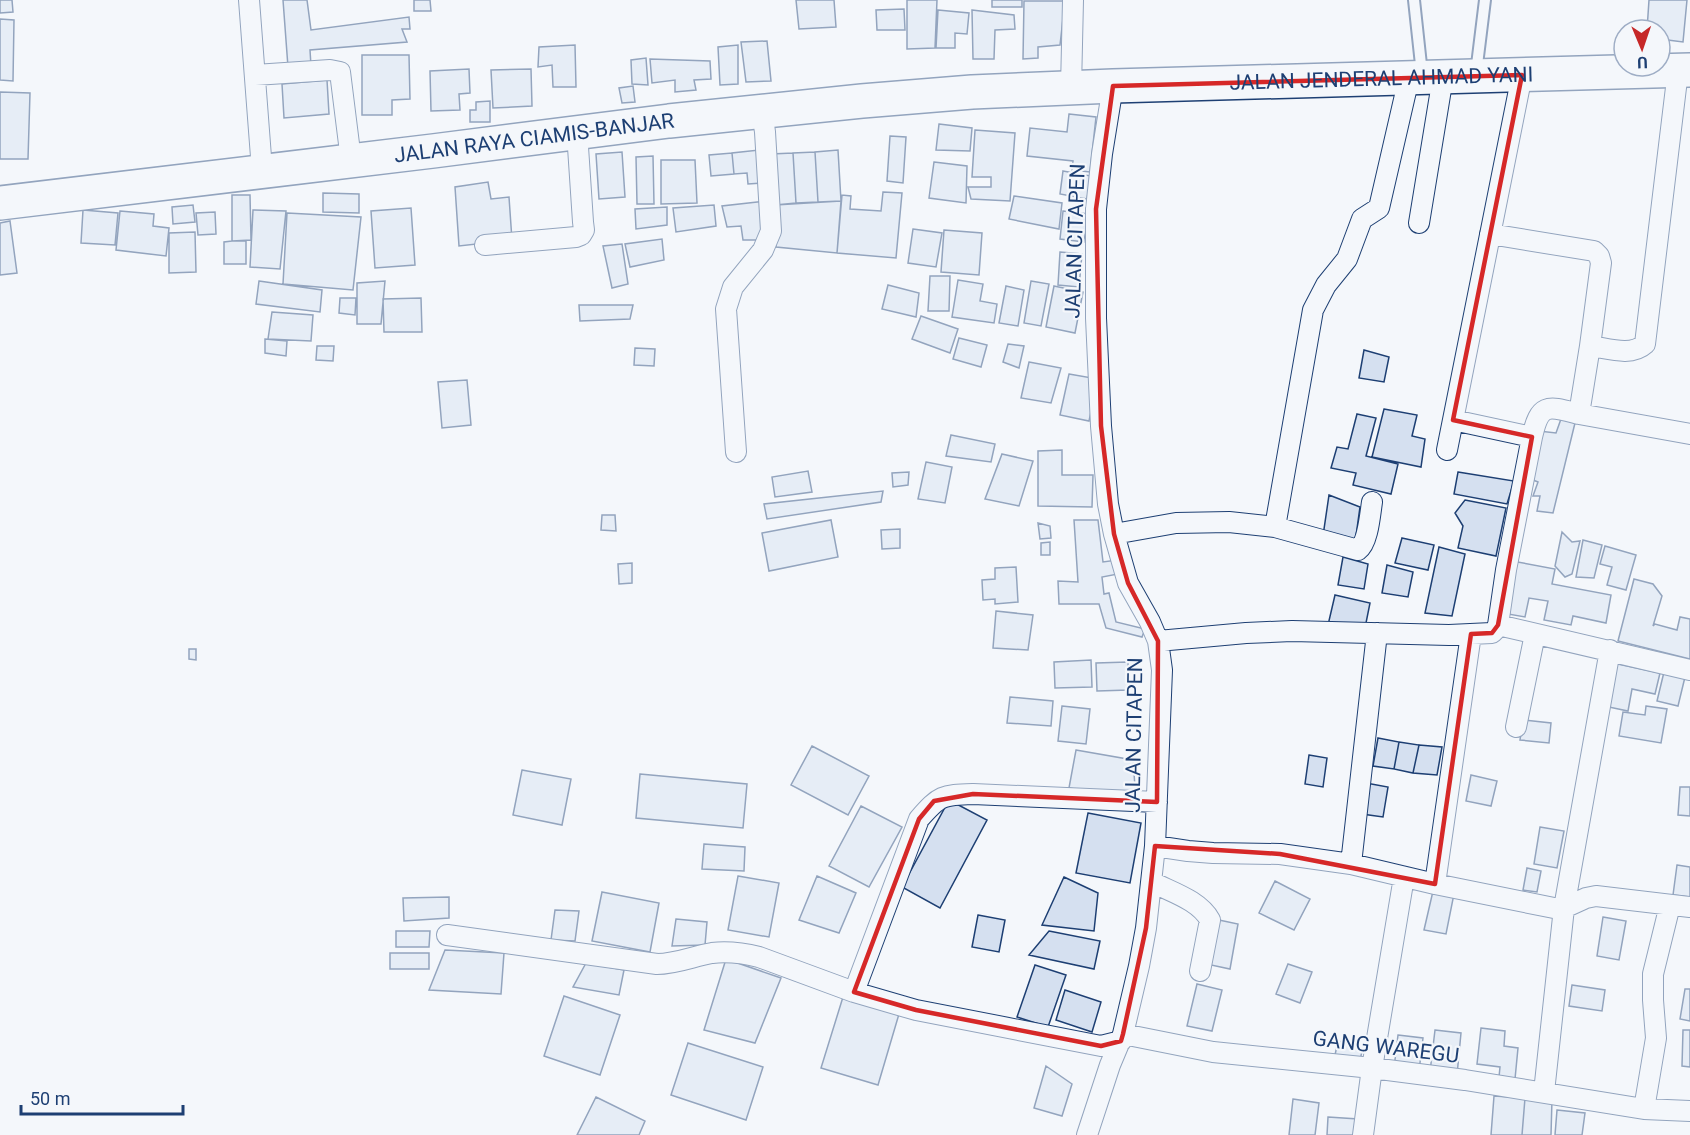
<svg xmlns="http://www.w3.org/2000/svg" width="1690" height="1135" font-family="Roboto,sans-serif">
	<rect width="100%" height="100%" fill="#f4f7fb"/>
	<path fill="#d5e0f0" stroke="#1d3f73" stroke-width="1.5" d="M0,0H12L13,12L0,13Z
		M283,0H307L311,30L409,17L410,29H402L407,42L310,50L311,66L288,67Z
		M414,0H430L431,11H414Z
		M796,0H834L836,27L799,29Z
		M907,0H937L935,48L907,49Z
		M992,0H1022V7H992Z
		M1649,0H1687L1683,42L1660,39V30H1647Z
		M1024,1H1065L1060,45L1038,47V58L1023,59Z
		M904,9L905,30H877L876,10Z
		M938,10L969,13L967,34L955,33V48H936Z
		M972,10L1014,15L1015,29L995,30L994,59H973Z
		M0,19L14,20L13,81L0,80Z
		M767,41L771,81L746,82L741,42Z
		M575,45L576,87H553L552,65L538,67L539,47Z
		M738,45V84L720,85L718,47Z
		M362,55H409L410,99L392,100V115H362Z
		M646,58L648,85L632,84L631,60Z
		M650,59L710,61L711,79L694,80L696,90L675,92V80L652,83Z
		M469,69L470,93L459,94L460,110L431,111L430,71Z
		M531,69L532,106L493,108L491,70Z
		M327,80L329,114L284,118L282,84Z
		M633,86L635,102L622,103L619,88Z
		M0,92L30,93L28,159H0Z
		M490,101V122H470V110H476V102Z
		M1069,114L1096,117L1090,172L1072,170L1073,161L1027,156L1030,128L1067,132Z
		M939,124L972,128L970,151L936,150Z
		M975,130L1015,133L1010,201L971,199L968,187H991V177H972Z
		M890,136L906,137L903,183L887,181Z
		M759,150L762,183L748,184L747,173L734,174L732,153Z
		M838,150L841,201L818,202L815,152Z
		M622,152L625,197L599,199L596,154Z
		M815,152L818,202L796,203L793,153Z
		M732,153L734,174L711,176L709,155Z
		M793,153L796,203L775,205L771,154Z
		M653,156L654,204H637L636,157Z
		M661,160H695L697,203L661,204Z
		M934,162L967,166L966,203L929,198Z
		M1063,171L1091,176L1087,199L1060,194Z
		M488,182L491,199L509,197L512,240L459,246L455,187Z
		M883,192L902,193L896,258L837,253L842,195L851,196L850,209L881,211Z
		M323,193L359,194V213L323,212Z
		M232,195H250L251,240L232,241Z
		M1014,196L1062,203L1059,229L1009,219Z
		M766,201L762,240H743L741,226L727,227L722,206Z
		M841,201L837,253L776,247L775,205Z
		M193,205L195,222L173,224L172,207Z
		M714,205L716,226L676,232L673,208Z
		M667,207V225L636,229L635,209Z
		M411,208L415,265L375,268L371,211Z
		M83,210L118,213L115,245L81,243Z
		M253,210L286,211L280,269L250,267Z
		M120,211L154,214L153,226L169,228L166,256L116,250Z
		M1063,211L1088,214L1084,242L1060,239Z
		M215,212L216,234L198,235L196,213Z
		M287,213L361,217L353,290L283,284Z
		M10,221L17,273L0,275V223Z
		M913,229L942,233L936,267L908,263Z
		M944,230L982,233L979,275L941,272Z
		M195,232L196,272L169,273V233Z
		M662,239L664,260L630,267L625,244Z
		M232,241H246V264H224V242Z
		M622,244L628,284L612,288L603,246Z
		M1060,252L1082,254L1079,287L1058,285Z
		M930,276H950L949,311H928Z
		M958,280L983,284L980,301L997,304L994,323L952,317Z
		M259,281L322,290L320,312L256,304Z
		M385,281L381,324H357V283Z
		M1031,281L1049,284L1041,326L1024,323Z
		M888,285L919,293L916,317L882,309Z
		M1006,286L1024,290L1018,326L999,323Z
		M1054,286L1083,292L1075,333L1046,327Z
		M340,298H356L355,315L339,313Z
		M421,298L422,332H384L383,299Z
		M579,305H633L630,319L580,321Z
		M272,312L313,315L311,341L268,339Z
		M921,316L958,329L950,353L912,339Z
		M959,338L987,345L981,367L953,359Z
		M265,339L287,341L286,356L265,353Z
		M1008,344L1024,346L1019,368L1003,362Z
		M317,346H334L333,361L316,360Z
		M635,348L655,349L654,366L634,365Z
		M1364,350L1389,357L1384,382L1359,378Z
		M1029,362L1061,368L1051,403L1021,398Z
		M1069,374L1098,379L1089,421L1060,415Z
		M467,380L471,425L442,428L438,382Z
		M1384,409L1417,415L1412,436L1425,439L1421,467L1372,457Z
		M1357,414L1376,418L1366,456L1398,464L1391,494L1353,485L1356,473L1331,468L1337,447L1348,449Z
		M1561,419L1575,423L1553,513L1537,511L1540,496H1533L1538,482L1528,478L1539,431L1556,433Z
		M951,435L995,444L991,462L946,456Z
		M1062,450V475H1093L1092,507L1038,506V451Z
		M1002,454L1033,461L1019,506L985,499Z
		M926,462L952,467L945,503L918,499Z
		M808,471L812,492L775,497L772,477Z
		M909,472L908,485L893,487L892,473Z
		M1458,472L1514,481L1507,504L1454,494Z
		M883,491L881,502L767,519L764,504Z
		M1329,495L1360,507L1355,543L1323,536Z
		M1465,500L1506,508L1496,556L1458,548L1463,526L1455,513Z
		M602,515H615L616,531L601,530Z
		M831,520L838,557L769,571L762,533Z
		M1074,520H1098L1103,562L1117,560L1118,574L1102,577L1104,594L1109,593L1116,622L1145,629L1142,637L1106,628L1099,604H1059L1058,581L1078,582Z
		M1038,523L1050,526L1051,538L1040,539Z
		M900,529V548L882,549L881,530Z
		M1562,532L1572,542L1580,541L1572,574L1565,577L1555,566Z
		M1402,538L1434,545L1428,570L1395,563Z
		M1583,540L1602,545L1594,578L1576,577Z
		M1050,542V555H1041V543Z
		M1605,546L1636,555L1626,590L1607,585L1612,567L1600,564Z
		M1439,547L1465,554L1452,616L1425,613Z
		M1343,557L1368,564L1364,589L1338,585Z
		M1512,561L1555,569L1552,584L1611,595L1606,623L1573,616L1571,625L1544,620L1548,601L1529,598L1525,617L1502,613Z
		M632,563V583L619,584L618,564Z
		M1387,565L1413,572L1408,597L1382,593Z
		M1016,567L1018,602L995,604V599L983,600L982,580L995,579V568Z
		M1634,579L1653,584L1662,596L1653,626L1655,624L1677,630L1680,617L1690,619V659L1618,641Z
		M1335,595L1370,603L1365,628L1328,625Z
		M996,611L1033,615L1028,650L993,648Z
		M189,649H196V660L189,659Z
		M1091,660L1092,687L1055,688L1054,662Z
		M1128,662L1129,690L1097,691L1096,663Z
		M1613,663L1660,673L1655,694L1632,689L1628,711L1604,706Z
		M1664,672L1685,677L1678,706L1657,701Z
		M1010,697L1053,701L1051,726L1007,723Z
		M1062,706L1090,709L1086,744L1058,741Z
		M1646,706L1667,709L1661,743L1619,736L1623,712L1645,715Z
		M1523,720L1551,723L1549,743L1520,740Z
		M1378,738L1399,742L1394,769L1373,766Z
		M1399,742L1419,745L1413,773L1394,769Z
		M1419,745L1442,747L1437,775L1413,773Z
		M812,746L869,776L848,815L791,785Z
		M1076,750L1133,760L1136,800L1069,788Z
		M1309,755L1327,758L1323,787L1305,784Z
		M522,770L571,779L562,825L513,815Z
		M640,774L747,784L743,828L636,818Z
		M1471,775L1497,781L1491,806L1466,801Z
		M1366,783L1388,787L1383,817L1362,814Z
		M1680,787H1690V816L1678,815Z
		M949,800L987,820L940,908L902,887Z
		M861,806L902,827L869,887L829,866Z
		M1088,813L1141,823L1130,883L1076,873Z
		M1540,827L1564,831L1557,868L1534,864Z
		M704,844L745,847L744,871L702,869Z
		M1677,865L1690,867V897L1673,895Z
		M1527,868L1541,871L1537,892L1523,890Z
		M738,876L779,883L769,937L728,930Z
		M817,876L856,893L839,933L799,920Z
		M1064,877L1098,893L1094,931L1042,925Z
		M1275,881L1310,899L1294,930L1259,913Z
		M1433,891L1454,894L1446,934L1424,930Z
		M602,892L659,903L650,952L592,941Z
		M449,897V918L404,921L403,898Z
		M555,910L579,911L575,941L551,940Z
		M978,915L1005,920L999,952L972,947Z
		M1603,917L1626,921L1619,960L1597,956Z
		M676,919L707,922L705,945L672,946Z
		M1219,920L1238,924L1230,969L1211,965Z
		M396,931H430L429,947H396Z
		M1049,931L1100,941L1094,969L1029,955Z
		M445,950L504,953L501,994L429,990Z
		M390,953H429V969H390Z
		M726,959L781,978L755,1043L704,1030Z
		M586,963L624,970L619,995L573,987Z
		M1288,964L1312,972L1300,1003L1276,994Z
		M1035,965L1066,975L1048,1027L1017,1017Z
		M1197,984L1222,990L1212,1031L1187,1026Z
		M1572,985L1605,990L1602,1011L1569,1006Z
		M1685,989H1690V1021L1680,1019Z
		M1065,990L1101,1002L1092,1032L1056,1020Z
		M564,996L620,1015L600,1075L544,1056Z
		M843,997L899,1014L878,1085L821,1068Z
		M1481,1028L1505,1031L1504,1046L1518,1048L1515,1079L1499,1077L1500,1067L1477,1064Z
		M1435,1030L1461,1033L1457,1075L1430,1072Z
		M1683,1030H1690V1067L1682,1066Z
		M1398,1035L1423,1038L1419,1071L1394,1068Z
		M1338,1041L1363,1047L1360,1060L1335,1055Z
		M688,1043L763,1067L746,1120L671,1095Z
		M1046,1066L1072,1084L1062,1116L1034,1108Z
		M1494,1096L1525,1098L1522,1135H1523H1491Z
		M596,1097L645,1121L639,1135H577Z
		M1525,1098L1552,1099L1551,1135H1522Z
		M1293,1099L1319,1103L1315,1135H1289Z
		M1557,1110L1585,1113L1582,1135H1555Z
		M1328,1117L1358,1119L1357,1135H1327Z"/>
	<g fill="none" stroke-linecap="round" stroke-linejoin="round">
		<g stroke="#1d3f73" stroke-width="14">
			<path id="service" d="M1414,0L1422,74
				M1476,73L1485,0"/>
		</g>
		<g stroke="#1d3f73" stroke-width="22">
			<path id="minor" d="M249,0L262,170
				M255,75L330,70L340,72L351,160
				M1071,88L1073,0
				M1419,223L1443,77
				M1490,234L1594,251L1599,256L1601,263L1590,346
				M485,245L576,237L581,235L584,230L583,222L577,132
				M1579,414L1590,346C1607,348 1631,357 1645,344L1678,71
				M1453,420L1532,437
				M1447,450L1522,75
				M736,452L726,309L733,287L763,250L771,231L765,132L762,111
				M1275,527L1313,310L1326,285L1347,259L1362,219L1379,208L1409,78
				M1114,534L1176,523L1229,522L1275,527L1358,550C1368,543 1370,515 1372,502
				M1498,625L1690,670
				M1158,641L1246,633L1292,631L1449,635L1492,633L1496,629L1498,625L1506,570L1532,437C1540,402 1548,406 1579,414L1690,434
				M1516,727L1535,634
				M1155,846L1188,851L1213,853L1280,854L1351,864L1435,884L1554,908H1564L1586,898L1596,896L1690,907
				M1351,864L1377,633
				M1152,882C1171,892 1199,900 1210,920L1200,971
				M1435,884L1471,634
				M447,935L657,964C676,964 694,956 712,953C729,951 743,953 759,957L854,992L916,1010L1101,1046L1121,1041
				M854,992L919,819C940,795 942,795 973,794L1157,802
				M1123,1034L1213,1052L1372,1068L1465,1080L1644,1109L1690,1111
				M1544,1092L1564,908L1610,650
				M1644,1109L1656,1038L1653,1000V974L1670,905
				M1087,1135L1110,1065L1123,1034L1139,966L1146,928L1155,846L1162,670L1158,641L1150,622L1128,583L1114,534L1108,504L1101,426L1096,318V209L1102,154L1113,86
				M1363,1135L1372,1068L1404,877"/>
		</g>
		<g stroke="#1d3f73" stroke-width="36">
			<g id="trunk">
				<path id="s1" d="M0,203L433,151L669,121L862,101L972,92L1113,86L1690,70"/>
			</g>
		</g>
		<use href="#service" stroke="#f4f7fb" stroke-width="10"/>
		<use href="#minor" stroke="#f4f7fb" stroke-width="20"/>
		<use href="#trunk" stroke="#f4f7fb" stroke-width="33"/>
	</g>
	<path d="M0 0H1690V1135H0ZM1522,75L1453,420L1532,437L1498,625L1492,633L1471,634L1435,884L1280,854L1155,846L1146,928L1123,1034L1121,1041L1101,1046L916,1010L854,992L919,819L934,801L973,794L1157,802L1158,641L1128,583L1114,534L1101,426L1096,209L1113,86Z" fill="#f4f7fb" fill-opacity=".55" fill-rule="evenodd"/>
	<path fill="none" stroke="#d62828" stroke-width="4.5" stroke-linejoin="round" d="M1522,75L1453,420L1532,437L1498,625L1492,633L1471,634L1435,884L1280,854L1155,846L1146,928L1123,1034L1121,1041L1101,1046L916,1010L854,992L919,819L934,801L973,794L1157,802L1158,641L1128,583L1114,534L1101,426L1096,209L1113,86Z"/>
	<g text-anchor="middle" stroke-width="4.5" stroke-linejoin="round" paint-order="stroke">
		<g font-size="21" fill="#1d3f73" stroke="#f4f7fb">
			<text dy="7" stroke="none"><textPath href="#s1" startOffset="1388">JALAN JENDERAL AHMAD YANI</textPath></text>
			<text dy="7" stroke="none"><textPath href="#s1" startOffset="538">JALAN RAYA CIAMIS-BANJAR</textPath></text>
			<text transform="translate(1075 241) rotate(-88)" y="7">JALAN CITAPEN</text>
			<text transform="translate(1134 735) rotate(-89)" y="7">JALAN CITAPEN</text>
			<text transform="translate(1386 1047) rotate(7)" y="7">GANG WAREGU</text>
		</g>
	</g>
	<g transform="translate(1642 48) rotate(178)"><circle r="28" fill="#f4f7fb" stroke="#9eadc5" stroke-width="1.5"/>
	<path d="M0-4.5L10 22L0 15L-10 22Z" fill="#c62828"/>
	<text y="-9" font-size="16" font-weight="bold" text-anchor="middle" fill="#1d3f73">U</text>
	</g>
	<path d="M21 1105v9h162v-9" fill="none" stroke="#1d3f73" stroke-width="3"/>
	<text x="30" y="1105" font-size="18" fill="#1d3f73" stroke="#f4f7fb" stroke-width="4.5" paint-order="stroke">50 m</text>
</svg>
